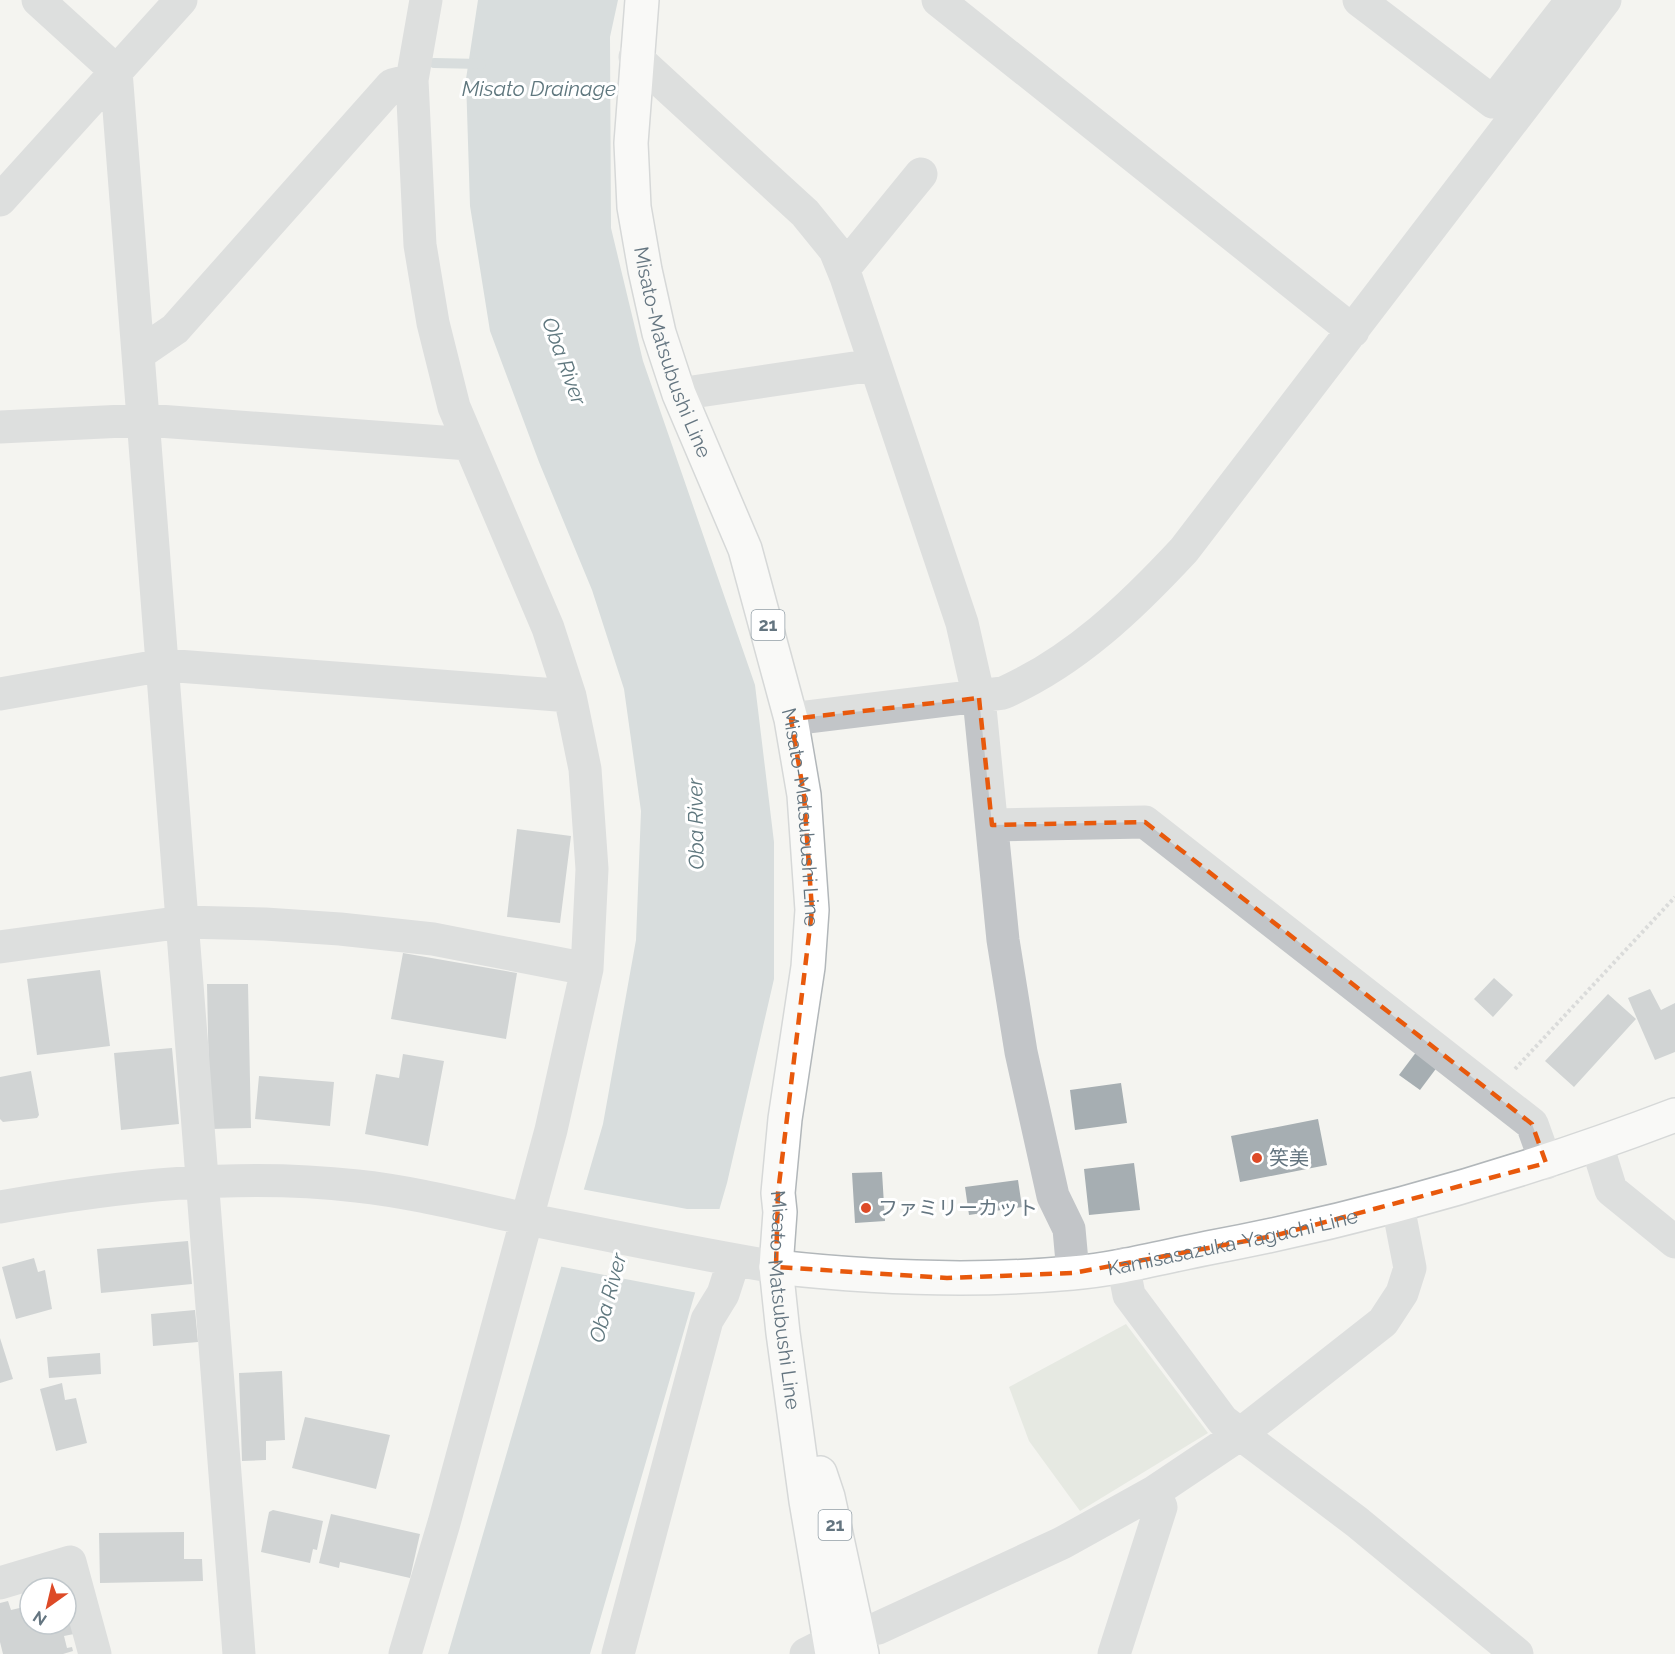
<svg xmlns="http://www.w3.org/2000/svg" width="1675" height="1654" font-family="Raleway,'Noto Sans JP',sans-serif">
	<rect width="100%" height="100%" fill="#f4f4f0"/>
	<path fill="#d5dbd1" d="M1126,1324L1208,1433L1080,1511L1029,1441L1009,1387Z"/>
	<path fill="#b5c2c5" d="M478,0H618L610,37L611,228L643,361L755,685L774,842V979L727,1183L590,1654H448L603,1124L636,940L641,811L624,689L592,590L539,462L490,331L470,206L466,79Z"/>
	<path fill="#f4f4f0" d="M581,1189L687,1209H722L698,1293L558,1266Z"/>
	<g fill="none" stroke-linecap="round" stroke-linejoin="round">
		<path stroke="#b5c2c5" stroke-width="10" d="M434,63L481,64"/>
	</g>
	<path fill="#a6aeb2" d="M517,829L571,836L560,923L507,917Z
		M403,953L517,973L506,1039L391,1019Z
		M100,970L110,1046L37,1055L27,979Z
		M1494,978L1513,995L1493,1017L1474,999Z
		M207,984H248L251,1128L210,1129Z
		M1650,989L1661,1010L1675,1003V1052L1655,1060L1628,998Z
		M1608,994L1636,1019L1574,1087L1545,1061Z
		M172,1048L179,1124L121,1130L114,1053Z
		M1417,1051L1438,1066L1420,1090L1399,1075Z
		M403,1054L444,1061L428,1146L365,1134L376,1074L399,1078Z
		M31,1071L39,1115L37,1118L3,1122L0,1119V1077Z
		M259,1076L334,1082L330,1126L255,1119Z
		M1121,1083L1127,1123L1075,1130L1070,1090Z
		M1318,1119L1327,1165L1240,1182L1231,1136Z
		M1134,1163L1140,1210L1089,1215L1084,1169Z
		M882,1172L885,1221L855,1223L852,1173Z
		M1018,1180L1022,1207L969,1215L965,1187Z
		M188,1241L192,1284L101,1293L97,1249Z
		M34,1258L38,1272L45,1270L52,1309L16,1319L2,1267Z
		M195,1310L198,1342L153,1346L151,1314Z
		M0,1338L13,1379L0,1383Z
		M100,1353L101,1374L49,1378L47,1357Z
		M282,1371L285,1440L266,1441V1460L242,1461L239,1373Z
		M62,1383L65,1400L76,1398L87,1443L56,1451L40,1389Z
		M305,1417L390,1435L376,1489L292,1468Z
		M273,1510L323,1521L317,1550L313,1549L310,1563L261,1552L269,1512Z
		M331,1514L420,1534L410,1578L340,1562L339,1568L319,1563Z
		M184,1532V1559H202L203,1581L100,1583L99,1533Z
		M8,1601L11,1610L28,1606L30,1624H66V1607L74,1634L64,1636L67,1648L72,1647L73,1651L63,1654H3L0,1642V1603Z"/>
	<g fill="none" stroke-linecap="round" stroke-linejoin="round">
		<g stroke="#b2b7ba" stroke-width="36">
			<g id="major">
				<path id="s1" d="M642,0L631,143L634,207L645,270L659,333L679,394L745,549L791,719L804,795L812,910L808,967L785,1119L778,1193L780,1212L776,1267L783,1333L806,1501L832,1654"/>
				<path id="s2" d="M776,1267C874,1278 973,1282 1072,1273C1118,1269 1163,1257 1208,1248C1368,1218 1523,1173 1675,1115"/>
				<path d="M820,1473L828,1497L862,1654"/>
			</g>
		</g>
		<path stroke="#bbbdbf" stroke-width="4" stroke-dasharray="3 3" stroke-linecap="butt" d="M1515,1069L1675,897"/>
		<path stroke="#c2c5c8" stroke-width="33" d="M38,0L116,71L239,1654
			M938,0L1353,331
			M1359,0L1493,102L1572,0
			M635,57L805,213L835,250L846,277L962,623L979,698L1003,940L1021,1052L1053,1196L1069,1229L1073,1273
			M0,200L181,0
			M842,267L850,261L921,174
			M140,353L175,329L392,85L412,80
			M679,394L874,365
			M0,427L145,420L469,444
			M0,694L164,665L570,696
			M791,719L1003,693C1075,661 1131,607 1184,550L1605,0
			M992,825L1145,822L1532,1124L1546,1163
			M0,947L183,922L265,924L340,929L433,939L587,969
			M1597,1145L1611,1190L1675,1242
			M0,1207C118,1186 237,1172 357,1186C413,1192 467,1206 522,1218C607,1235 691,1253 776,1267
			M1123,1264L1129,1295L1223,1421L1357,1522L1517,1654
			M0,1583L70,1562L95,1654
			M858,1632L878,1628L1062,1543L1154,1492L1239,1435L1383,1322L1402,1293L1410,1268L1398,1206
			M405,1654L444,1523L551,1130L587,969L592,869L585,769L570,696L548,628L454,407L433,323L420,245L412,80L426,0
			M618,1654L707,1320L723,1294L734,1260
			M806,1654L830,1642
			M1114,1654L1161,1507L1154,1492"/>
		<use href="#major" stroke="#fff" stroke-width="33"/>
	</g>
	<path d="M0 0H1675V1654H0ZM979,698L992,825L1145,822L1532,1124L1546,1163L1273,1236L1073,1273L947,1278L776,1267L778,1193L812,910L804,795L791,719Z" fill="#f4f4f0" fill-opacity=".55" fill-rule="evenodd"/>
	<path fill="none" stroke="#e8590c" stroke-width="4.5" stroke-dasharray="12 8" stroke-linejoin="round" d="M979,698L992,825L1145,822L1532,1124L1546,1163L1273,1236L1073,1273L947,1278L776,1267L778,1193L812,910L804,795L791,719Z"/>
	<g fill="#dd4a27" stroke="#fff" stroke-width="2">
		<circle cx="1257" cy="1158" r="6"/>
		<circle cx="866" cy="1208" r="6"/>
	</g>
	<g text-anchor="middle" stroke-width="6" stroke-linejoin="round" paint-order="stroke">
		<g fill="#fff" stroke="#929ea6" stroke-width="1.5">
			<rect x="751.5" y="610" width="33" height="30" rx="4.5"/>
			<rect x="818.5" y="1510" width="33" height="30" rx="4.5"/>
		</g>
		<g font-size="18" font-weight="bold" fill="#647580">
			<text x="768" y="631">21</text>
			<text x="835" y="1531">21</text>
		</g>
		<g font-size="20" fill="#647580" stroke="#fff">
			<text dy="7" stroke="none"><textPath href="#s1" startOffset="358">Misato-Matsubushi Line</textPath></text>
			<text dy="7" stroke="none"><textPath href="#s1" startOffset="844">Misato-Matsubushi Line</textPath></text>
			<text dy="7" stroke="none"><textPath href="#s2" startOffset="460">Kamisasazuka-Yaguchi Line</textPath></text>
			<text dy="7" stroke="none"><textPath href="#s1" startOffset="1330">Misato-Matsubushi Line</textPath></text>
		</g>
		<g font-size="20" fill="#647580" stroke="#fff" text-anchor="start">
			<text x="1269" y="1165">笑美</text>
			<text x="878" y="1215">ファミリーカット</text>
		</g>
		<g font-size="21" font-style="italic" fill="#5f777e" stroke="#fff">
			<text x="539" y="96">Misato Drainage</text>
			<text transform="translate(564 361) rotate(70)" y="7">Oba River</text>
			<text transform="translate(696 824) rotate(-91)" y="7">Oba River</text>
			<text transform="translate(608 1298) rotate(-75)" y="7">Oba River</text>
		</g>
	</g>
	<g transform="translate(48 1606) rotate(214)"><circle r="28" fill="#ffffff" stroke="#c1c8cc" stroke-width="1.5"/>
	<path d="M0-4.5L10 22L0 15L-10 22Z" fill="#dd4a27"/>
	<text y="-9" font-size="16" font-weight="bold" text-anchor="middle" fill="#647580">N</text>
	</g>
</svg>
